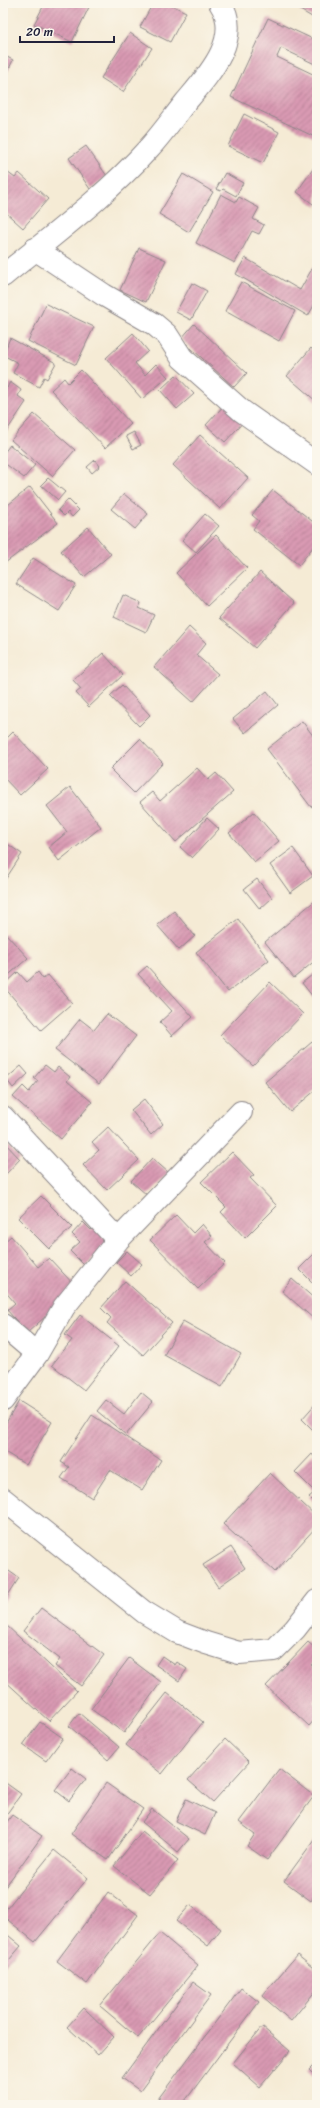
<svg xmlns="http://www.w3.org/2000/svg" width="320" height="2108" font-family="Sriracha,sans-serif">
	<defs>
		<pattern id="building-hatch" width="6" height="6" patternUnits="userSpaceOnUse"><rect width="6" height="6" fill="#d99ab2"/><path d="M-1 1l2-2M0 6l6-6M5 7l2-2" fill="none" stroke="#b07d92"/></pattern>
	</defs>
	<rect width="100%" height="100%" fill="#fbf7ec"/>
	<filter id="ink" filterUnits="userSpaceOnUse"><feTurbulence type="fractalNoise" baseFrequency=".025" numOctaves="2"/><feDisplacementMap in="SourceGraphic" scale="8" xChannelSelector="R" yChannelSelector="G"/><feConvolveMatrix kernelMatrix="1 2 1 2 8 2 1 2 1" color-interpolation-filters="sRGB"/></filter>
	<filter id="wash" filterUnits="userSpaceOnUse"><feTurbulence type="fractalNoise" baseFrequency=".012" numOctaves="4" result="noise"/><feDisplacementMap in="SourceGraphic" scale="16" xChannelSelector="R" yChannelSelector="G"/><feGaussianBlur stdDeviation="0.9" result="paint"/><feColorMatrix in="noise" values="0 0 0 0 0 0 0 0 0 0 0 0 0 0 0 0 0 1.4 0 .05"/><feComposite in="paint" operator="in"/></filter>
	<g filter="url(#wash)">
		<rect width="100%" height="100%" fill="#f5ebd5"/>
		<g id="blocks">
			<path fill="url(#building-hatch)" d="M45,3H91L72,42L34,24Z
				M153,3H167L186,12L170,42L140,27Z
				M297,3H317V20L295,7Z
				M268,18L317,41V65L281,48L277,57L317,76V138L231,97Z
				M130,33L152,48L123,92L101,78Z
				M3,55L13,60L3,82Z
				M244,114L279,132L263,163L228,146Z
				M86,146L107,176L90,189L69,158Z
				M317,163V207L297,192Z
				M3,169L15,178L19,173L48,199L23,228L3,210Z
				M225,173L243,183L236,196L223,189L221,191L216,189Z
				M183,174L213,192L189,232L159,214Z
				M221,194L236,202L239,197L259,208L253,219L264,225L259,234L252,231L235,263L196,243Z
				M139,248L166,260L146,302L120,290Z
				M245,258L300,290L317,260V300L308,316L236,274Z
				M241,282L295,311L279,341L225,311Z
				M192,283L207,291L191,320L176,312Z
				M46,304L94,327L76,365L28,341Z
				M194,324L247,373L234,387L181,339Z
				M133,333L148,351L135,363L145,375L156,364L168,377L142,399L106,358Z
				M10,338L56,363L47,379L44,377L39,387L13,373L18,363L3,355Z
				M311,348L317,354V402L287,376Z
				M81,370L131,424L105,448L51,390L64,378L68,383Z
				M176,375L194,394L177,409L160,390Z
				M10,382L21,390L18,396L26,402L6,432L3,429V385L7,388Z
				M228,401L247,418L225,442L206,425Z
				M34,414L75,450L52,476L11,440Z
				M134,432L141,445L133,449L126,436Z
				M200,435L248,478L220,509L173,465Z
				M10,445L35,465L24,478L3,462V454Z
				M95,460L100,466L92,473L87,467Z
				M48,478L65,492L58,500L41,485Z
				M30,487L58,523L5,563L3,560V509Z
				M273,490L317,525V542L299,565L253,529L259,521L252,515Z
				M124,494L148,514L135,529L111,509Z
				M68,499L79,510L72,517L68,512L64,516L58,510Z
				M205,514L219,526L196,552L182,540Z
				M88,527L111,554L84,577L61,551Z
				M216,535L247,568L207,606L176,573Z
				M33,558L76,585L59,611L16,584Z
				M260,572L294,603L255,648L219,618Z
				M123,595L141,603L139,608L154,615L146,632L114,617Z
				M189,627L206,643L196,655L218,674L193,702L154,667Z
				M103,653L123,675L89,707L76,693L81,689L73,680Z
				M122,685L150,715L139,726L110,696Z
				M267,691L278,705L245,733L233,719Z
				M302,721L317,741V803L311,807L267,749Z
				M13,732L48,769L20,795L3,777V742Z
				M140,739L163,763L134,793L110,769Z
				M197,768L208,780L216,773L233,792L176,842L140,802L152,792L160,801Z
				M70,787L101,827L59,861L49,847L67,832L47,806Z
				M254,812L279,841L254,862L229,833Z
				M207,818L219,829L192,858L180,847Z
				M3,841L22,854L3,883Z
				M293,848L313,876L290,893L270,865Z
				M257,879L272,898L260,909L244,889Z
				M317,899V959L294,978L265,942Z
				M174,911L195,936L179,950L157,925Z
				M238,919L269,960L228,992L196,952Z
				M6,934L28,958L3,980V936Z
				M147,966L193,1017L172,1036L160,1022L172,1011L138,974Z
				M317,971V1002L302,983Z
				M18,972L27,982L38,972L43,979L48,975L72,1003L41,1030L3,986Z
				M270,982L303,1014L253,1066L220,1035Z
				M107,1014L136,1036L99,1084L55,1050L80,1019L94,1030Z
				M312,1042L317,1048V1089L290,1112L265,1082Z
				M45,1065L54,1072L58,1067L70,1077L67,1081L92,1102L61,1139L13,1097L23,1086L29,1092L38,1081L34,1078Z
				M21,1066L28,1074L13,1088L6,1079Z
				M144,1099L163,1124L151,1135L131,1110Z
				M108,1127L139,1160L107,1190L83,1165L99,1150L92,1142Z
				M3,1141L20,1159L6,1174L3,1171Z
				M232,1152L254,1175L250,1178L277,1206L245,1238L221,1212L226,1207L201,1182Z
				M152,1158L169,1173L147,1195L131,1181Z
				M41,1196L72,1227L49,1249L18,1218Z
				M176,1215L193,1233L202,1224L212,1236L205,1242L225,1263L198,1289L150,1240Z
				M83,1222L91,1230L94,1227L109,1242L85,1266L70,1251L80,1242L72,1234Z
				M11,1236L38,1267L49,1258L77,1288L27,1333L7,1310L15,1303L3,1289V1243Z
				M127,1251L142,1264L131,1276L116,1262Z
				M317,1251V1287L299,1269Z
				M292,1279L317,1301V1318L315,1320L282,1291Z
				M125,1281L172,1323L143,1355L107,1323L111,1318L101,1308Z
				M80,1315L119,1346L84,1390L52,1365L72,1340L65,1335Z
				M183,1321L241,1354L222,1387L164,1355Z
				M141,1392L153,1402L126,1435L97,1411L106,1400L124,1414Z
				M19,1401L52,1422L26,1465L3,1451V1428Z
				M317,1402V1434L302,1419Z
				M92,1415L161,1460L142,1490L110,1470L92,1498L61,1478L69,1467L61,1462Z
				M312,1454L317,1460V1505L309,1497L315,1492L295,1472Z
				M270,1473L317,1517V1526L275,1572L223,1524Z
				M231,1547L245,1568L218,1587L203,1565Z
				M3,1567L19,1578L3,1603Z
				M41,1608L104,1655L81,1686L55,1666L60,1659L23,1631Z
				M6,1625L77,1691L49,1721L3,1679V1628Z
				M308,1642L317,1650V1659L311,1665L317,1671V1698L314,1701L317,1704V1717L309,1726L266,1686Z
				M162,1656L175,1665L177,1662L187,1669L179,1681L156,1665Z
				M129,1658L161,1682L124,1733L91,1709Z
				M167,1693L203,1722L162,1774L126,1745Z
				M79,1713L119,1747L108,1760L69,1726Z
				M40,1722L63,1738L46,1761L23,1745Z
				M225,1739L249,1762L213,1802L188,1780Z
				M72,1768L86,1779L69,1801L55,1790Z
				M279,1769L314,1796L267,1860L247,1846L255,1834L239,1822Z
				M3,1781L21,1794L3,1819Z
				M106,1783L143,1809L108,1860L71,1834Z
				M186,1799L215,1813L205,1835L176,1821Z
				M152,1809L189,1839L178,1852L142,1822Z
				M12,1815L42,1836L3,1890V1827Z
				M142,1831L178,1860L150,1894L114,1866Z
				M317,1836V1892L311,1901L284,1881Z
				M54,1850L88,1878L35,1942L3,1916V1913Z
				M108,1892L138,1915L87,1984L57,1961Z
				M190,1905L221,1929L208,1946L176,1921Z
				M3,1931L21,1946L3,1967Z
				M160,1933L198,1965L138,2038L100,2006Z
				M297,1955L317,1971V1989L291,2021L262,1996Z
				M193,1982L211,1995L140,2091L122,2078Z
				M241,1988L259,2002L182,2105H157L155,2103Z
				M84,2008L114,2037L98,2055L67,2027Z
				M262,2027L290,2051L260,2087L233,2063Z
				M317,2062V2078L309,2070Z"/>
		</g>
	</g>
	<g filter="url(#ink)">
		<use href="#blocks" fill-opacity="0" stroke="#8c8688" stroke-width="1"/>
		<g fill="none" stroke-linecap="round" stroke-linejoin="round">
			<g stroke="#8c8688" stroke-width="24">
				<path id="minor" d="M35,249L104,295L154,324L167,335L182,358L242,411L317,464
					M3,276C52,236 107,195 149,148C162,134 173,118 185,103C206,78 244,38 220,3
					M3,1117L118,1240
					M3,1325L37,1354
					M3,1400L37,1354L64,1307L118,1240L241,1112
					M3,1499L144,1612L177,1632L206,1643L239,1653L274,1650L295,1629L317,1601"/>
			</g>
			<use href="#minor" stroke="#fff" stroke-width="22"/>
		</g>
	</g>
	<rect width="320" height="2108" fill="none" stroke="#fbf7ec" stroke-width="16"/>
	<path d="M20 36v6h94v-6" fill="none" stroke="#22223b" stroke-width="2"/>
	<text x="26" y="36" font-size="12" fill="#22223b" stroke="#fbf7ec" stroke-width="3" paint-order="stroke">20 m</text>
</svg>
